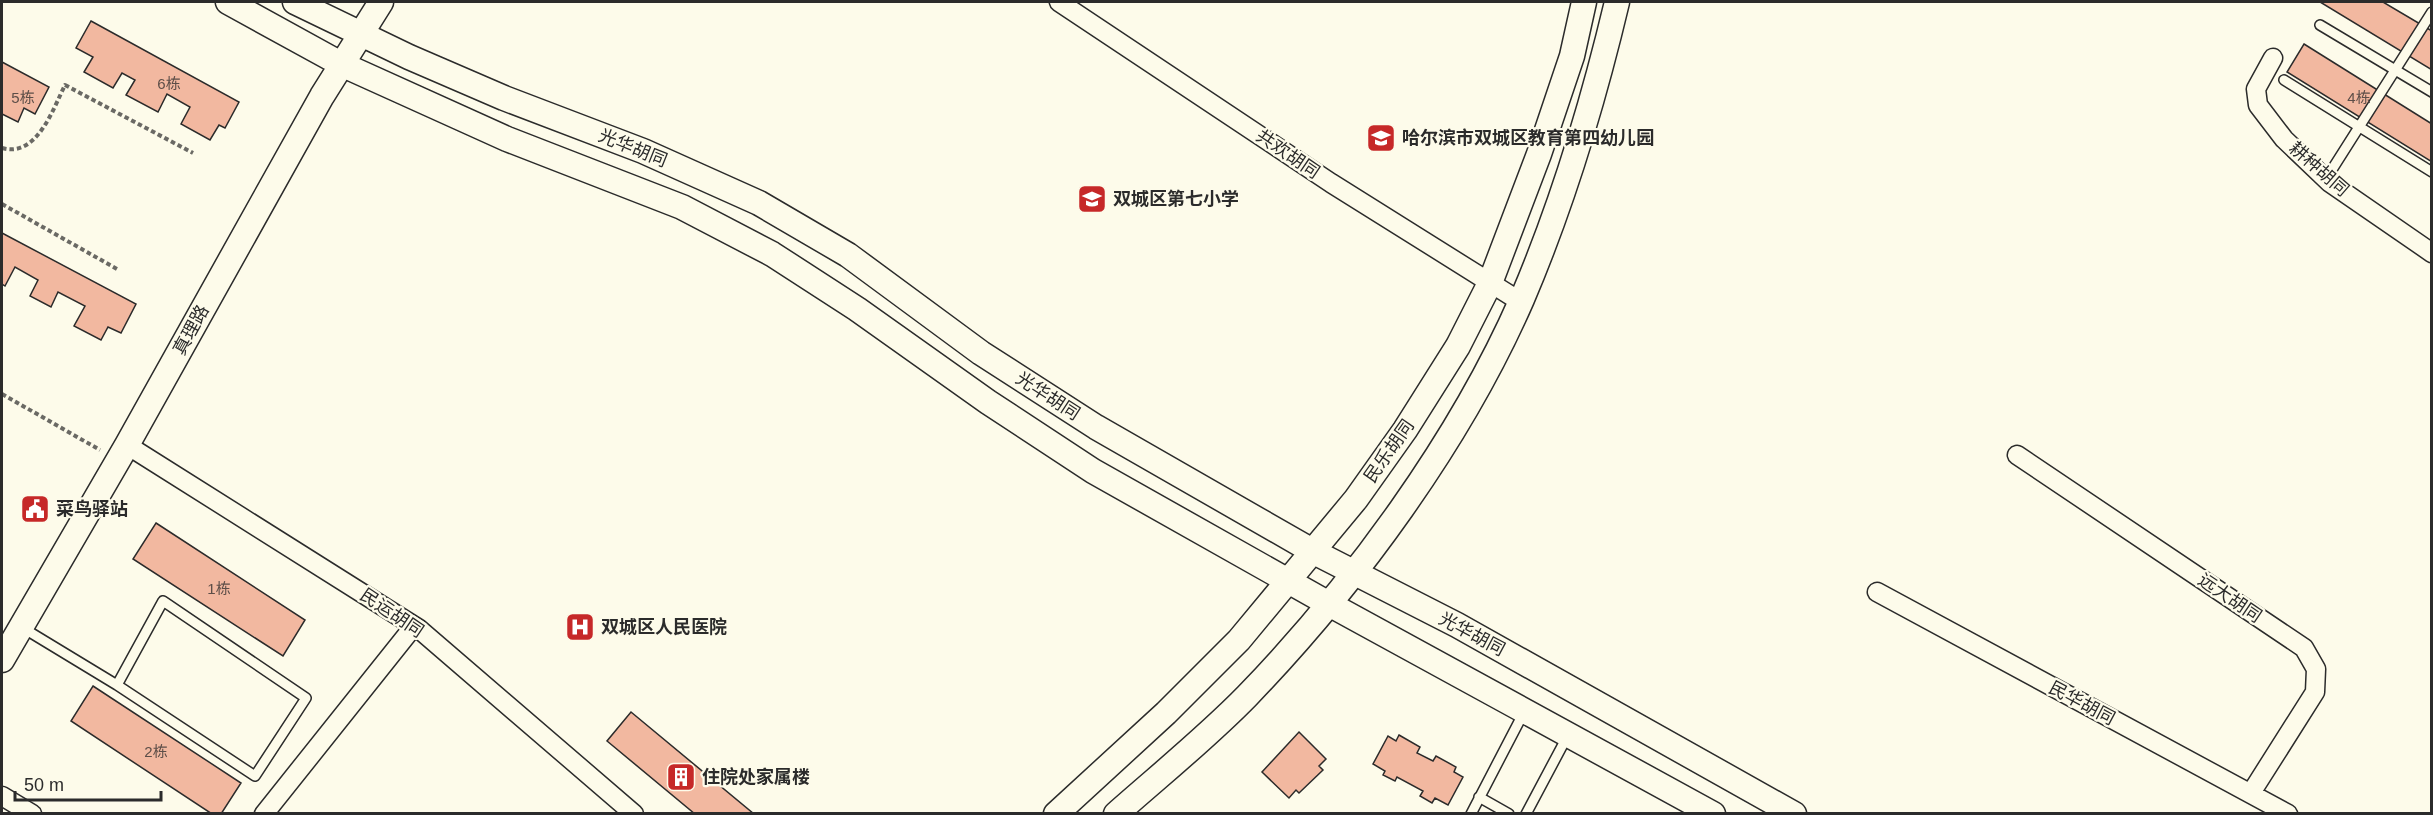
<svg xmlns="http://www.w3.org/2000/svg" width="2433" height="815" font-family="Arial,'Noto Sans SC',sans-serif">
	<rect width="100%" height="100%" fill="#fdfbea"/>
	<path fill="#f2b8a0" stroke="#2b2b2b" stroke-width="1.5" d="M2320,2H2383L2432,31V70Z
		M91,21L239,102L225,128L219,125L210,140L181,124L190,107L167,94L158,112L126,95L135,80L122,73L113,88L84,72L93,57L76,48Z
		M2304,44L2432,124V162L2287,72Z
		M2,62L49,87L35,114L24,108L18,122L2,114Z
		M2,233L136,304L121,333L108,327L101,340L74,326L85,306L58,292L51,307L30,296L38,280L15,267L5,286L2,284Z
		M156,523L305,620L283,656L133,559Z
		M93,686L241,783L221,814H212L71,721Z
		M631,712L754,814H695L607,741Z
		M1299,732L1326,759L1319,766L1323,770L1299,793L1296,790L1289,798L1262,772Z
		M1399,735L1420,747L1417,753L1433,761L1436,756L1456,767L1454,772L1463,777L1448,805L1435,798L1432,803L1420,796L1423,791L1397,777L1395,781L1383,775L1385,771L1373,764L1388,736L1396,741Z"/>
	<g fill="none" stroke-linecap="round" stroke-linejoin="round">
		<g stroke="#2b2b2b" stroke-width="12">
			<path id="lane" d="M2320,25L2432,92
				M2284,80L2432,172
				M2326,179L2432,12
				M23,628L117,685L255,776L306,698L163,601L117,685
				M1479,797L1509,814
				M1471,814L1524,712
				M1526,814L1568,735"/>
		</g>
		<g stroke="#2b2b2b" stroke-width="21">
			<path id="street" d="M1059,2L1331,183L1521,302
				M2273,58L2256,89L2258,105L2284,139L2329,182L2432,253
				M127,445L419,629L634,814
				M2017,455L2304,648L2316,669L2315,692L2251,793
				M1877,592L2288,814
				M2,796L32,814
				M264,814L414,626"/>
		</g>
		<g stroke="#2b2b2b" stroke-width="27">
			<path id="secondary" d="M228,2L341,64L507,139L682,207L772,254L857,309L988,402L1093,471L1329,604L1713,814
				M295,2L409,57L504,98L643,151L759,203L848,255L981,353L1096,427L1314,552L1457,625L1794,814
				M2,660L127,445L322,96L381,2
				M1056,814L1166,713L1239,640L1356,499L1405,430L1458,346L1490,283L1539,154L1572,56L1584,2
				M1116,814C1160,775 1206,738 1247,696C1354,585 1460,441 1522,299C1563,203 1593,103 1617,2"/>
		</g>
		<path stroke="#6a6964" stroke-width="4" stroke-dasharray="4.5 3" stroke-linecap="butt" d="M2,148C37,158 53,109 65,85L193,153
			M2,204L117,269
			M2,394L100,450"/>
		<use href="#lane" stroke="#fdfbea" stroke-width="9"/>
		<use href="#street" stroke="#fdfbea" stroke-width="18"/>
		<use href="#secondary" stroke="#fdfbea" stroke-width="24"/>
	</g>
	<defs>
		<g id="school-square" transform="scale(1.5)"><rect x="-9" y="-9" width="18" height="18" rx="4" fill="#c62828" stroke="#fdfbea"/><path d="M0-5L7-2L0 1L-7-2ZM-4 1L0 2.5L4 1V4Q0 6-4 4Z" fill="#fff"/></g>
		<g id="civic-square" transform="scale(1.5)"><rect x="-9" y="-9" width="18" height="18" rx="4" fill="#c62828" stroke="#fdfbea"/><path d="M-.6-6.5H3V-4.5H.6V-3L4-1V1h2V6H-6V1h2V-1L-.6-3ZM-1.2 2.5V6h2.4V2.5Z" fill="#fff"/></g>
		<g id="hospital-square" transform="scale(1.5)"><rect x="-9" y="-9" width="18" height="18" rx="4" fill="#c62828" stroke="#fdfbea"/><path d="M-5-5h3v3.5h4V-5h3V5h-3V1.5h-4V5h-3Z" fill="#fff"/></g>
		<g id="building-square" transform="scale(1.5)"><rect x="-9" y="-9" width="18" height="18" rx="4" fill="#c62828" stroke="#fdfbea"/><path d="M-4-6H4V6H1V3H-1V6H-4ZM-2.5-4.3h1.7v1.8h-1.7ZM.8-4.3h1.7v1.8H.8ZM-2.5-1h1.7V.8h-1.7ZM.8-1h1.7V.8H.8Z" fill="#fff"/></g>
	</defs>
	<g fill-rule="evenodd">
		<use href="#school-square" x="1381" y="138"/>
		<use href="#school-square" x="1092" y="199"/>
		<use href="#civic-square" x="35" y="509"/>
		<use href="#hospital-square" x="580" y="627"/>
		<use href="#building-square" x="681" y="777"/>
	</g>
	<g text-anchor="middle" stroke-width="4.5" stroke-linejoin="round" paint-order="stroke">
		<g font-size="15" fill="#5d4e48">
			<text x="169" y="89">6栋</text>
			<text x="23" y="103">5栋</text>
			<text x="2359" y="103">4栋</text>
			<text x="219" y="594">1栋</text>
			<text x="156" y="757">2栋</text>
		</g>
		<g font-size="18" font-weight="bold" fill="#2b2b2b" stroke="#fdfbea" text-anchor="start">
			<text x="1402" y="144">哈尔滨市双城区教育第四幼儿园</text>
			<text x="1113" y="205">双城区第七小学</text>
			<text x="56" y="515">菜鸟驿站</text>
			<text x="601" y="633">双城区人民医院</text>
			<text x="702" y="783">住院处家属楼</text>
		</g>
		<g font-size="18" fill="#2b2b2b" stroke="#fdfbea">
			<text transform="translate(633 148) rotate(22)" y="6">光华胡同</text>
			<text transform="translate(1288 154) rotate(34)" y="6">共欢胡同</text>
			<text transform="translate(2319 169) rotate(41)" y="6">耕种胡同</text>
			<text transform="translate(191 330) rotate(-61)" y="6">真理路</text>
			<text transform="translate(1048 396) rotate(33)" y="6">光华胡同</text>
			<text transform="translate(1389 451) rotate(-55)" y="6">民乐胡同</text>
			<text transform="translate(2230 598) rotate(34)" y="6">远大胡同</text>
			<text transform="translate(392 613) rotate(34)" y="6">民运胡同</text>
			<text transform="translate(1472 634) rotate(28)" y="6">光华胡同</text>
			<text transform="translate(2082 703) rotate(28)" y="6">民华胡同</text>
		</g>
	</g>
	<rect width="2433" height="815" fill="none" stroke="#2b2b2b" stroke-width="6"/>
	<path d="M15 791v9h146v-9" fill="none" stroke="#2b2b2b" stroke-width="3"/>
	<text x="24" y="791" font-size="18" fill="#2b2b2b" stroke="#fdfbea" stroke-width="4.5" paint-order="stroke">50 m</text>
</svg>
